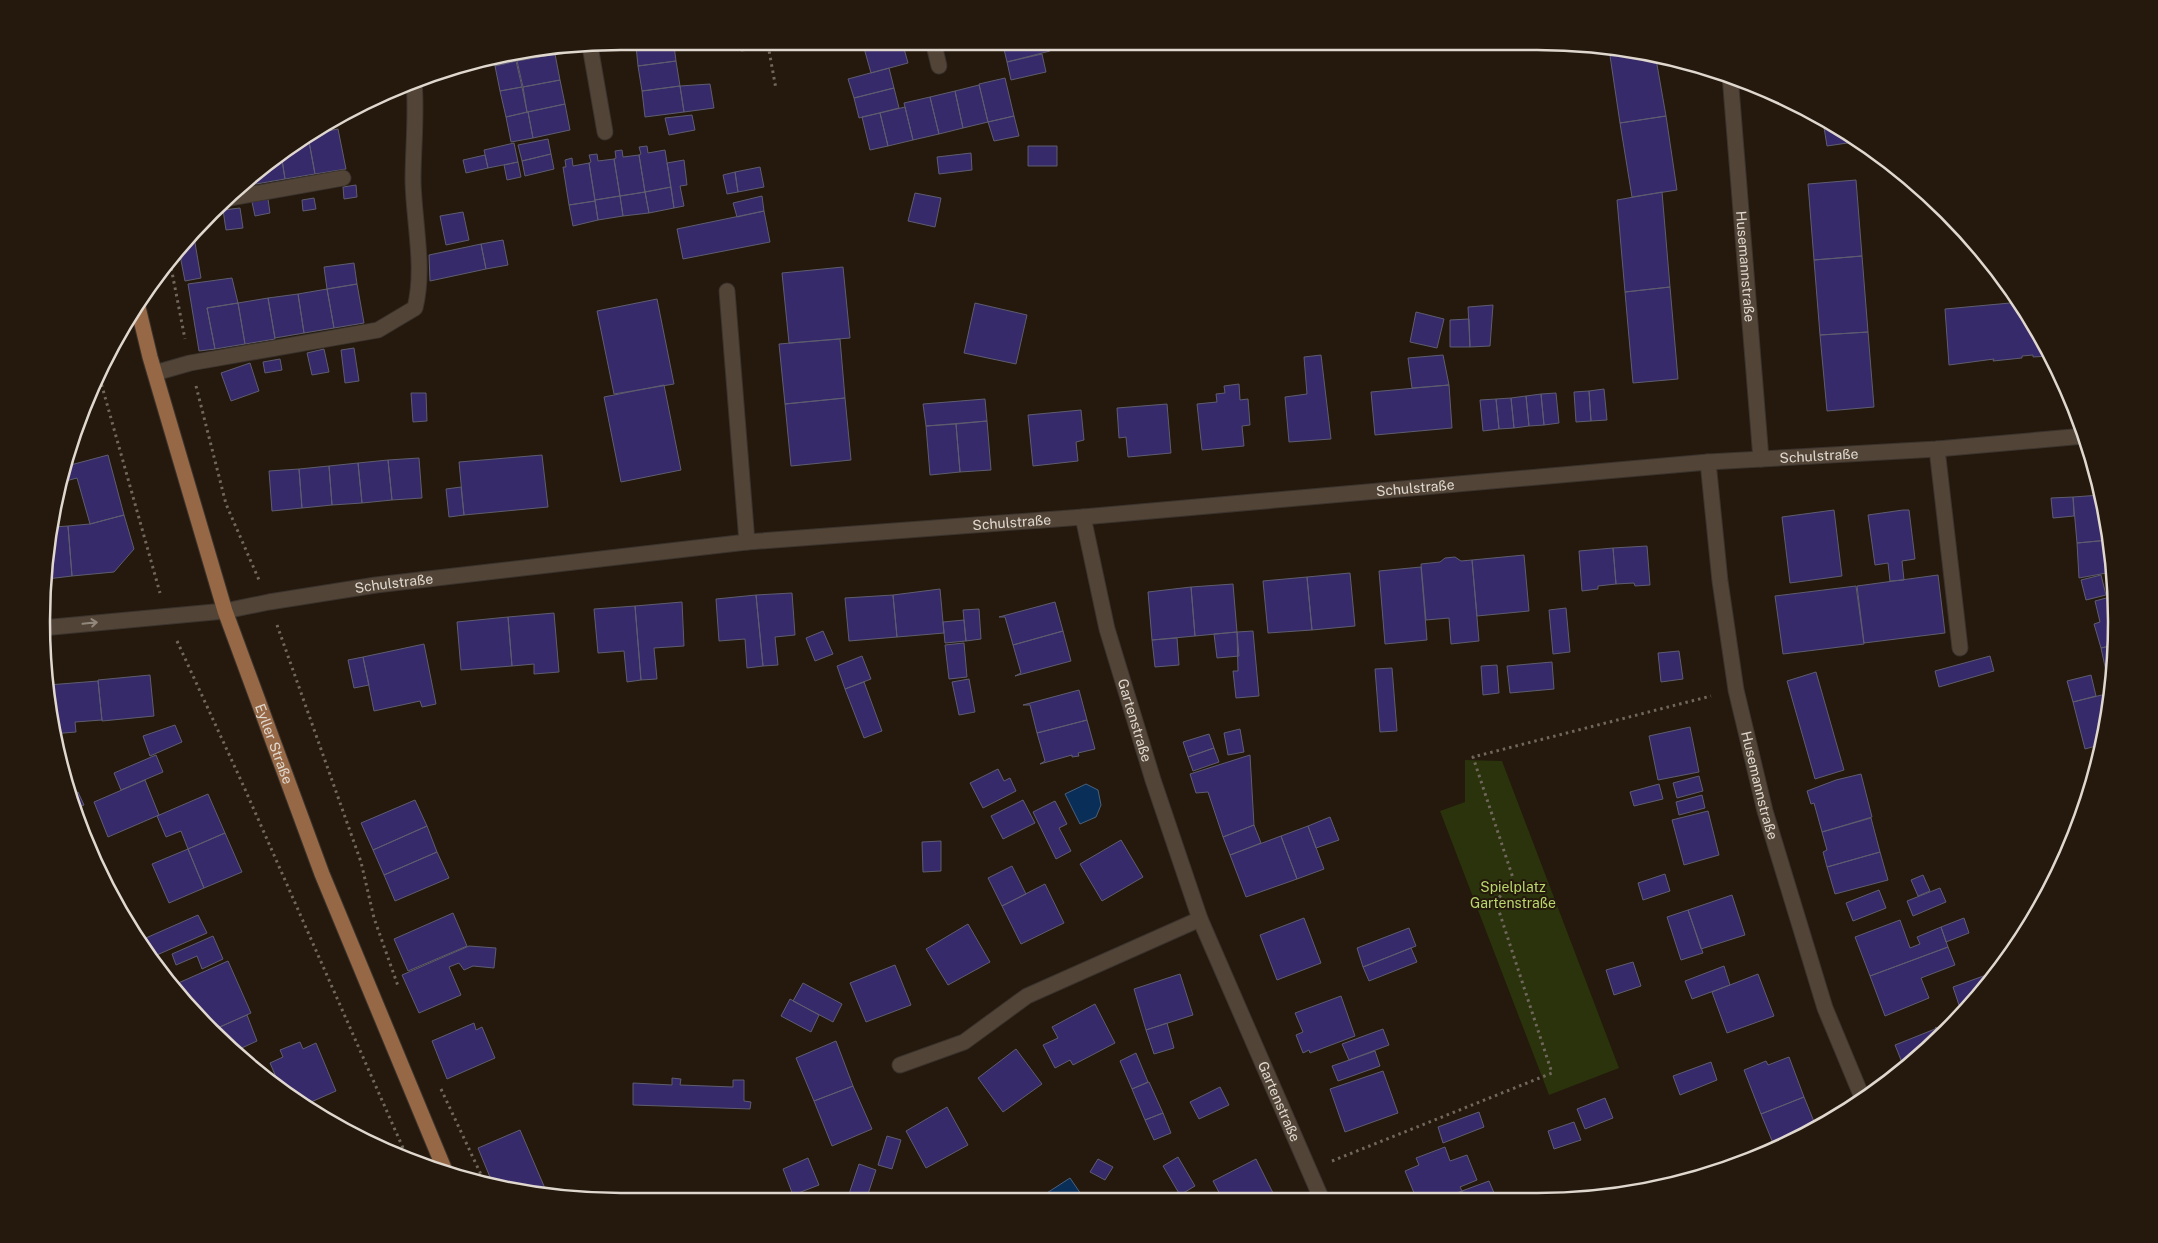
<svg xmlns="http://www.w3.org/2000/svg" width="2158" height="1243" font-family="'Public Sans',sans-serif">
	<rect width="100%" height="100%" fill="#24190c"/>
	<path fill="#2a330c" d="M1465,760L1502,761L1619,1068L1549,1095L1440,811L1465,802Z"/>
	<path fill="#092e58" stroke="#4a617c" d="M1086,784L1098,790L1101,805L1096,817L1080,824L1065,794Z
		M1070,1178L1083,1197L1078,1200H1036Z"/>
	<path fill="#372a6b" stroke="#5e5d6f" d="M1048,44L1050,51L1007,62L1003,45Z
		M760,45V49L741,51L740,46Z
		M874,45H903L908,63L871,73L864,48Z
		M545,46H553L555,54L517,61L515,53Z
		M636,46H674L676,61L638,66Z
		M1609,49L1656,59L1666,116L1620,123Z
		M515,53L516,61L495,66L493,58Z
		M555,54L560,80L523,87L517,61Z
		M1042,54L1046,72L1011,80L1007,62Z
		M516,61L522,87L500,91L495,66Z
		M676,61L680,86L642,91L638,66Z
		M889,68L894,88L854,98L848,79Z
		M1005,78L1014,116L988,122L979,84Z
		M560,80L565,104L527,112L523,87Z
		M710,84L714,108L684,112L680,86Z
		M979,85L988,122L963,128L955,91Z
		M680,86L684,112L645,117L642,91Z
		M522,87L527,112L506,117L500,91Z
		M894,88L899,108L859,118L854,98Z
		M955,91L963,128L939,134L930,97Z
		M930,97L939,134L913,140L904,103Z
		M565,104L570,130L533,138L528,112Z
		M905,107L913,140L888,146L880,113Z
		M528,112L533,138L511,142L506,117Z
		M880,113L888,146L870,150L862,117Z
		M692,115L695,130L669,135L665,118Z
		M1014,116L1019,136L994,141L988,122Z
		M1666,116L1677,190L1632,197L1620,123Z
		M1823,121L1859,139L1861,141L1827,146Z
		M338,129L346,169L315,174L308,136L312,134Z
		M308,136L315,174L285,179L281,153Z
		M548,139L551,154L522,161L518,145Z
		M514,143L518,162L488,168L484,150Z
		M647,146L648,153L665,150L671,187L645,192L639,155L641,154L639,147Z
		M1028,146H1057V166H1028Z
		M622,150L623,157L639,155L645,192L620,196L614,159L616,158L615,151Z
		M281,153L285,179L256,184L254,174Z
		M971,153L972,170L939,174L937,157Z
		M551,154L554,169L525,176L522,161Z
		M597,154L598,161L614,159L620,196L595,200L589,163L591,162L589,155Z
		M485,155L488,168L466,173L463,160Z
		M572,158L573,166L589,163L595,201L569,205L563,167H566L565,160Z
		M684,160L687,185L680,186L684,206L674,208L667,163Z
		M518,162L521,177L507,180L504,165Z
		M760,167L764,187L738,192L735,172Z
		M735,172L738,192L727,194L723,175Z
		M254,174L256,184L239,187Z
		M1856,180L1862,256L1814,260L1808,184Z
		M356,185L357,197L344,199L343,187Z
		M671,187L674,208L649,213L645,192Z
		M645,192L649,213L623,216L620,196Z
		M1662,192L1670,287L1625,292L1617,200Z
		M915,193L941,198L935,227L908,221Z
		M620,196L623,216L598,220L595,200Z
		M762,196L764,211L737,217L733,203Z
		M314,198L316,209L303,211L302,200Z
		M268,199L270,213L255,216L252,202Z
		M595,201L598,220L573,226L569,205Z
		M240,208L243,228L226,230L223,210Z
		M764,211L770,242L683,259L677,229Z
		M463,212L469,240L446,245L440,216Z
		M194,237L201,278L185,281L179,250L189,238Z
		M503,240L508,265L486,269L481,244Z
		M481,244L486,269L430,281L429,255Z
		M1862,256L1868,332L1820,335L1814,260Z
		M354,263L357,284L327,289L324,267Z
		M843,267L850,338L789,343L782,273Z
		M232,278L238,303L207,308L215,349L199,351L188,284Z
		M357,284L364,323L334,328L327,289Z
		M1670,287L1678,379L1633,383L1625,292Z
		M327,289L334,328L304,333L298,294Z
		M298,294L304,333L275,338L268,298Z
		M268,298L275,339L245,344L238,303Z
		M657,299L674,384L614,394L597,311Z
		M2021,302L2049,356L2033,357V355L2022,356V358L1993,361L1994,359L1949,365L1945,309Z
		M238,303L245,344L215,349L207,308Z
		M975,303L1027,315L1016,364L964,353Z
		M1493,305L1490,346L1470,347L1468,307Z
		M1416,312L1444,319L1437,348L1410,342Z
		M1469,319L1470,347H1450V320Z
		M1868,332L1874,407L1827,411L1820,335Z
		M840,339L845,398L785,404L779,344Z
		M354,348L359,381L345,383L341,350Z
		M324,349L329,372L312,375L307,353Z
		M1321,355L1331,439L1289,442L1285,397L1307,394L1304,357Z
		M1443,355L1449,385L1412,388L1408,358Z
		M280,359L282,370L265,373L263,362Z
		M250,363L259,391L231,401L221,373Z
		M1239,384L1240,400L1248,399L1250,425L1242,426L1244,446L1202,450L1197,404L1217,402L1216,394L1225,393L1224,386Z
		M664,385L681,470L621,482L604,397Z
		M1449,385L1452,428L1375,435L1371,392Z
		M1604,389L1607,420L1591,421L1589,391Z
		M1589,391L1591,421L1576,422L1574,392Z
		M91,392L94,403L86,405Z
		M411,393H426L427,421L413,422Z
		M1556,393L1559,423L1544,425L1541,394Z
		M1541,394L1544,425L1529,426L1526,396Z
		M1526,396L1529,426L1514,428L1511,398Z
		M845,398L851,460L791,466L785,404Z
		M1511,398L1514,428L1499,429L1496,399Z
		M985,399L987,421L926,426L923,404Z
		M1496,399L1499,429L1483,431L1480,400Z
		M1167,404L1171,453L1128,457L1126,437L1119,438L1117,408Z
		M1081,410L1084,440L1076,442L1078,461L1033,466L1028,415Z
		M987,421L991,470L960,472L956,424Z
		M956,424L960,472L930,475L926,426Z
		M108,455L124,515L90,524L77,478L62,482L61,471L63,467Z
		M542,455L548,507L464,515L459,462Z
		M419,458L422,498L392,500L388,460Z
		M388,460L392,500L362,503L358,463Z
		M358,463L362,503L332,505L329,466Z
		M329,466L332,505L302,508L299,469Z
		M299,469L302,508L272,511L269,471Z
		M60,482L64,495L58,497Z
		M461,487L464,515L449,517L446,489Z
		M2101,495L2106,508L2109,540L2077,543L2073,497Z
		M2073,497L2074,516L2053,518L2051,498Z
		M1834,510L1842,576L1790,583L1782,517Z
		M1903,510H1909L1915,559L1902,561L1904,580L1890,581L1888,563L1875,565L1868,515Z
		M124,515L134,549L114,572L72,576L68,526L90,524Z
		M68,526L72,576L47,579L54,527Z
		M2109,540L2112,572L2079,578L2077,543Z
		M1647,546L1650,585L1635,586L1634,583L1616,584L1613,548Z
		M1613,548L1616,584L1598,586V589L1582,591L1579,551Z
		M1524,555L1529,611L1477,616L1472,560Z
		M1455,557L1461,561L1472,560L1479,641L1451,644L1449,618L1426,620L1421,564L1440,562L1445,558Z
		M1421,567L1427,640L1385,644L1379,571Z
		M1350,573L1355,626L1312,630L1307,577Z
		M1938,575L1945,633L1864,643L1857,586Z
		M2101,575L2106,595L2086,600L2081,580Z
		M1307,577L1312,630L1268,633L1263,581Z
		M1233,584L1237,632L1195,636L1191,587Z
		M1856,586L1864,644L1783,654L1775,596Z
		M1191,587L1195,636L1152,640L1148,592Z
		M940,589L944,633L897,637L893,595Z
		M792,593L795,635L775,637L778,665L763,666L756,595Z
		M756,595L763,666L747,668L745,639L719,641L716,599Z
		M893,595L897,637L849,641L845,598Z
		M2114,596L2117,621L2114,645L2101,648L2094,624L2100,622L2095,601Z
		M682,602L684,646L654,648L657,679L641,680L635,606Z
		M1055,602L1063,631L1013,645L1005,617H999Z
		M635,606L641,680L627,682L624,651L598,653L594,609Z
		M1566,608L1570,652L1553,654L1549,610Z
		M979,609L981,639L966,641L963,610Z
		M554,613L559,672L534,674V664L512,666L508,617Z
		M508,617L512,666L461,670L457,622Z
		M964,620L966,641L945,643L943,622Z
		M823,631L833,654L815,661L806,638Z
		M1063,631L1071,661L1015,676L1021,673L1013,645Z
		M1253,631L1259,696L1236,698L1233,671H1238L1237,632Z
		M1237,632L1239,656L1217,658L1214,634Z
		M1177,638L1179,665L1155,667L1152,640Z
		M964,643L967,677L949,679L945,645Z
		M424,644L436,704L422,707L420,701L374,711L363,657Z
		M2114,645L2112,669L2106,671L2101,648Z
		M1679,651L1683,679L1661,682L1658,653Z
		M862,656L871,679L845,689L837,666Z
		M1990,656L1994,671L1939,687L1935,671Z
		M363,657L369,685L354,688L348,660Z
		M1552,662L1554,689L1510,693L1507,666Z
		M1497,665L1499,693L1483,695L1481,666Z
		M1392,668L1397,731L1380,732L1375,669Z
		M1816,672L1844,770L1815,779L1787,681Z
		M150,675L154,716L102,721L98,680Z
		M2091,675L2096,696L2073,702L2067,681Z
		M969,679L975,712L959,715L952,682Z
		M98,681L102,720L75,722L76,732L52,734L48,685Z
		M864,682L882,731L864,738L845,689Z
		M1079,690L1087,720L1037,733L1030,705H1023Z
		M2110,693L2106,734L2103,744L2085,749L2073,702Z
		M1087,720L1095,749L1078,753L1079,756L1072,757V755L1040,764L1045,761L1037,733Z
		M175,725L182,742L150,756L143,736Z
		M1690,727L1699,772L1658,780L1649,736Z
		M1240,729L1244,752L1228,755L1224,733Z
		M1209,734L1214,748L1188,757L1183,742Z
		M1214,748L1219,762L1193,771L1188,757Z
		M156,755L163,772L121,790L114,773Z
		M1250,755L1254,825L1223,837L1208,792L1196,793L1190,774Z
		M998,769L1004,781L1010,778L1016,791L983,808L970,783Z
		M1861,774L1872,817L1822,832L1814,803L1811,804L1807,791L1836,780Z
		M1699,776L1703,791L1677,798L1673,783Z
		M145,780L159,815L108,837L94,802Z
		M1659,784L1663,799L1634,806L1630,792Z
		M78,792L84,805L73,810L69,796Z
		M208,794L225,833L188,849L181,831L166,837L157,816Z
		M1702,795L1705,808L1679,815L1676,802Z
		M415,800L427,826L373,850L361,823Z
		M1023,800L1035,823L1003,839L991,816Z
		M1055,801L1067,824L1059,828L1071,851L1056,859L1033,812Z
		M1708,811L1719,855L1684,865L1672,820Z
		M1330,817L1339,840L1316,848L1308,826Z
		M1871,818L1880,852L1827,867L1823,852L1827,850L1822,832Z
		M1254,825L1261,843L1230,855L1223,837Z
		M427,826L437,852L384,875L373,850Z
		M1308,826L1324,869L1297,879L1281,836Z
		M225,833L242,872L204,888L188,849Z
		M1281,836L1297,879L1246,897L1230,855Z
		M1121,840L1143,877L1102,901L1080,864Z
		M941,841V871L923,872L922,842Z
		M188,849L204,888L169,903L152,864Z
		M437,852L449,878L395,901L384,875Z
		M1880,852L1888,880L1835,894L1827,867Z
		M1012,866L1026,894L1002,906L988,878Z
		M1665,874L1670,891L1643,900L1638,883Z
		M1923,875L1930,891L1918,896L1911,880Z
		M1045,884L1064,923L1021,944L1002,906Z
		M1940,888L1946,902L1913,916L1907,901Z
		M1879,890L1886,908L1853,921L1846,903Z
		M1732,895L1745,935L1701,949L1688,910Z
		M1688,910L1703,953L1681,960L1667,917Z
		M453,913L467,946L408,971L394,939Z
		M198,915L207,933L150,958L139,941Z
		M1304,918L1321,963L1277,980L1260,935Z
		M1964,918L1969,933L1946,942L1941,927Z
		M1900,920L1910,948L1920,944L1917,937L1941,927L1948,947L1870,976L1855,937Z
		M968,924L990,962L948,985L926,949Z
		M1409,928L1416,946L1363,967L1357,948Z
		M213,936L223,959L202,969L197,956L176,965L172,954Z
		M469,946L496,948L494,968L473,966L464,970L459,963L449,967L461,995L419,1013L402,975Z
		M1948,947L1955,965L1921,978L1929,998L1885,1016L1870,976Z
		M1411,948L1417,962L1369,981L1363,967Z
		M228,961L251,1013L213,1030L182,997L176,984Z
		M1633,962L1641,986L1614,995L1606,970Z
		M895,965L911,1005L866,1022L850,983Z
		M1724,966L1730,985L1692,999L1685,981Z
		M1180,974L1193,1015L1146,1030L1134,989Z
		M1758,974L1774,1016L1727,1033L1712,992Z
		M1989,974L1990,979L1972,1001L1959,1005L1953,987Z
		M803,983L842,1004L833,1022L793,1001Z
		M1341,996L1355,1036L1310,1053L1309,1050L1303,1053L1296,1035L1303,1032L1295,1013Z
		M790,999L819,1015L811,1032L781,1016Z
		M1095,1004L1115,1043L1073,1065L1070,1060L1055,1068L1043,1045L1058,1038L1052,1027Z
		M247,1015L257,1041L233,1052L213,1030Z
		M474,1023L476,1030L482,1027L495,1058L447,1079L432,1041Z
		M1167,1023L1174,1048L1154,1054L1146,1030Z
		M1953,1024L1947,1032L1940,1037L1938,1031Z
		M1936,1027L1940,1037L1903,1065L1895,1045L1935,1029Z
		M1383,1029L1389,1045L1349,1060L1342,1044Z
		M836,1041L853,1086L814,1101L796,1058Z
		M300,1042L303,1049L316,1043L336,1091L302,1106L282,1091L270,1063L283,1057L280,1050Z
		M1016,1049L1042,1084L1003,1112L978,1078Z
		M1375,1051L1380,1066L1338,1081L1332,1066Z
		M1136,1053L1148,1082L1132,1089L1120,1061Z
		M1789,1057L1804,1097L1761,1114L1744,1070L1766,1061L1768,1065Z
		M1711,1062L1717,1080L1680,1095L1673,1076Z
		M1383,1071L1398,1113L1345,1132L1330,1089Z
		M672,1078L681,1079L680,1085L733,1087V1080H744V1101L751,1102L750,1109L633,1105V1083L672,1085Z
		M1149,1082L1163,1113L1145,1120L1132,1089Z
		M853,1086L872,1129L832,1146L814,1101Z
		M1220,1087L1229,1105L1199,1119L1190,1102Z
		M1804,1097L1817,1129L1775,1148L1761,1114Z
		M1605,1098L1613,1118L1585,1129L1577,1109Z
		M947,1107L968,1145L926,1168L906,1131Z
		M1479,1112L1484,1127L1443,1143L1438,1127Z
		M1163,1113L1171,1133L1154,1140L1145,1120Z
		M1574,1122L1581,1140L1554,1149L1548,1131Z
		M520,1130L547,1193L492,1182L478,1148Z
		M887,1136L901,1140L892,1169L878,1165Z
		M1445,1147L1450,1161L1467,1155L1477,1180L1460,1187L1462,1191L1439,1200H1417L1405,1171L1419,1165L1416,1158Z
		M1178,1157L1195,1186L1180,1195L1163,1166Z
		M808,1158L819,1185L793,1195L783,1169Z
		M1098,1159L1113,1167L1105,1180L1090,1172Z
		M1256,1159L1275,1197L1269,1200H1223L1213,1181Z
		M859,1164L876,1170L866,1200L849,1194Z
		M1489,1181L1497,1200H1466L1462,1191Z
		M1462,1191L1466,1200H1439Z"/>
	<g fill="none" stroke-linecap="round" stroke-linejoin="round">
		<g stroke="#3b332e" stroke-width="17">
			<g id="minor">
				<path d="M934,45L939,66"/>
				<path d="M590,46L605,132"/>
				<path id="s1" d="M1730,75L1761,459"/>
				<path d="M225,199L343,178"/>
				<path d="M727,291L747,542"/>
				<path d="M155,373L190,363L378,330L415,308C425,268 414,223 413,181C413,148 417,114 414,81"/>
				<path d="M1937,449L1960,648"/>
				<path id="s2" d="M1708,462L1720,581L1736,690L1765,811L1825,1008L1862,1097"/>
				<path id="s3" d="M1083,517L1107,629L1153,780L1200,919L1322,1200"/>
				<path id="s4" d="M42,628L225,611L269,602L376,585L747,542L1083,517L1708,462L1937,449L2084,436"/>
				<path d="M900,1065L964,1042L1027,996L1200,919"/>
			</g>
		</g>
		<g stroke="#3b332e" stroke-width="17">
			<g id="major">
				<path id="s5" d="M137,303L150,357L225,611L322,874L446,1173"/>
			</g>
		</g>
		<path stroke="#71675c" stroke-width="3" stroke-dasharray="2.5 4" stroke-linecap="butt" d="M768,45L776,89
			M170,262L185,339
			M98,372L160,593
			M196,386L226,504L259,580
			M277,625L361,862L374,918L398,986
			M177,641L244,787L407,1157
			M441,1089L484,1181
			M1332,1161L1552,1073L1496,902L1513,878L1473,757L1711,696"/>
		<use href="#minor" stroke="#524537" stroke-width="15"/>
		<use href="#major" stroke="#976845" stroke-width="15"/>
	</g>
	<defs><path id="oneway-shaft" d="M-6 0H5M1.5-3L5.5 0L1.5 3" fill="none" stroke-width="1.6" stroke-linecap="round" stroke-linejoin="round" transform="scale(1.25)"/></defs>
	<use stroke="#92877b" href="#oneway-shaft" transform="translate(90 623) rotate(-6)"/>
	<g text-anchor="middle" stroke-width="4" stroke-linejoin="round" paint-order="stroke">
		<g font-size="14" fill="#e0d8cf" stroke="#24190c">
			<text dy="5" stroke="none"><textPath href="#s1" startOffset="192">Husemannstraße</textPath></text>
			<text dy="5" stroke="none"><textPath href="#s4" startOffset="1786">Schulstraße</textPath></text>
			<text dy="5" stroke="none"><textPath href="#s4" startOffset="1381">Schulstraße</textPath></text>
			<text dy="5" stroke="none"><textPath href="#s4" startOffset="976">Schulstraße</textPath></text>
			<text dy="5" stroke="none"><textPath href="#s4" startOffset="355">Schulstraße</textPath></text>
			<text dy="5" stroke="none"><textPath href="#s3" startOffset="210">Gartenstraße</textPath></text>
			<text dy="5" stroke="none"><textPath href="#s5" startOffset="462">Eyller Straße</textPath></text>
			<text dy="5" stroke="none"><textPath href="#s2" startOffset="328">Husemannstraße</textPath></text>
			<text dy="5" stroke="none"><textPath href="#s3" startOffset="618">Gartenstraße</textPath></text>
		</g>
		<g font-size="14" fill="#bad76c" stroke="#24190c">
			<text x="1513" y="892">Spielplatz<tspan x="1513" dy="16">Gartenstraße</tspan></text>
		</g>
	</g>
	<path d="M0 0H2158V1243H0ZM621 50H1537A571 571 0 0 1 2108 621V622A571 571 0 0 1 1537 1193H621A571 571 0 0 1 50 622V621A571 571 0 0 1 621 50Z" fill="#24190c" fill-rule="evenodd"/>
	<path fill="none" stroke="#e0d8cf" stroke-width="2.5" d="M621 50H1537A571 571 0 0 1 2108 621V622A571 571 0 0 1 1537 1193H621A571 571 0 0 1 50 622V621A571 571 0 0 1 621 50Z"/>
</svg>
